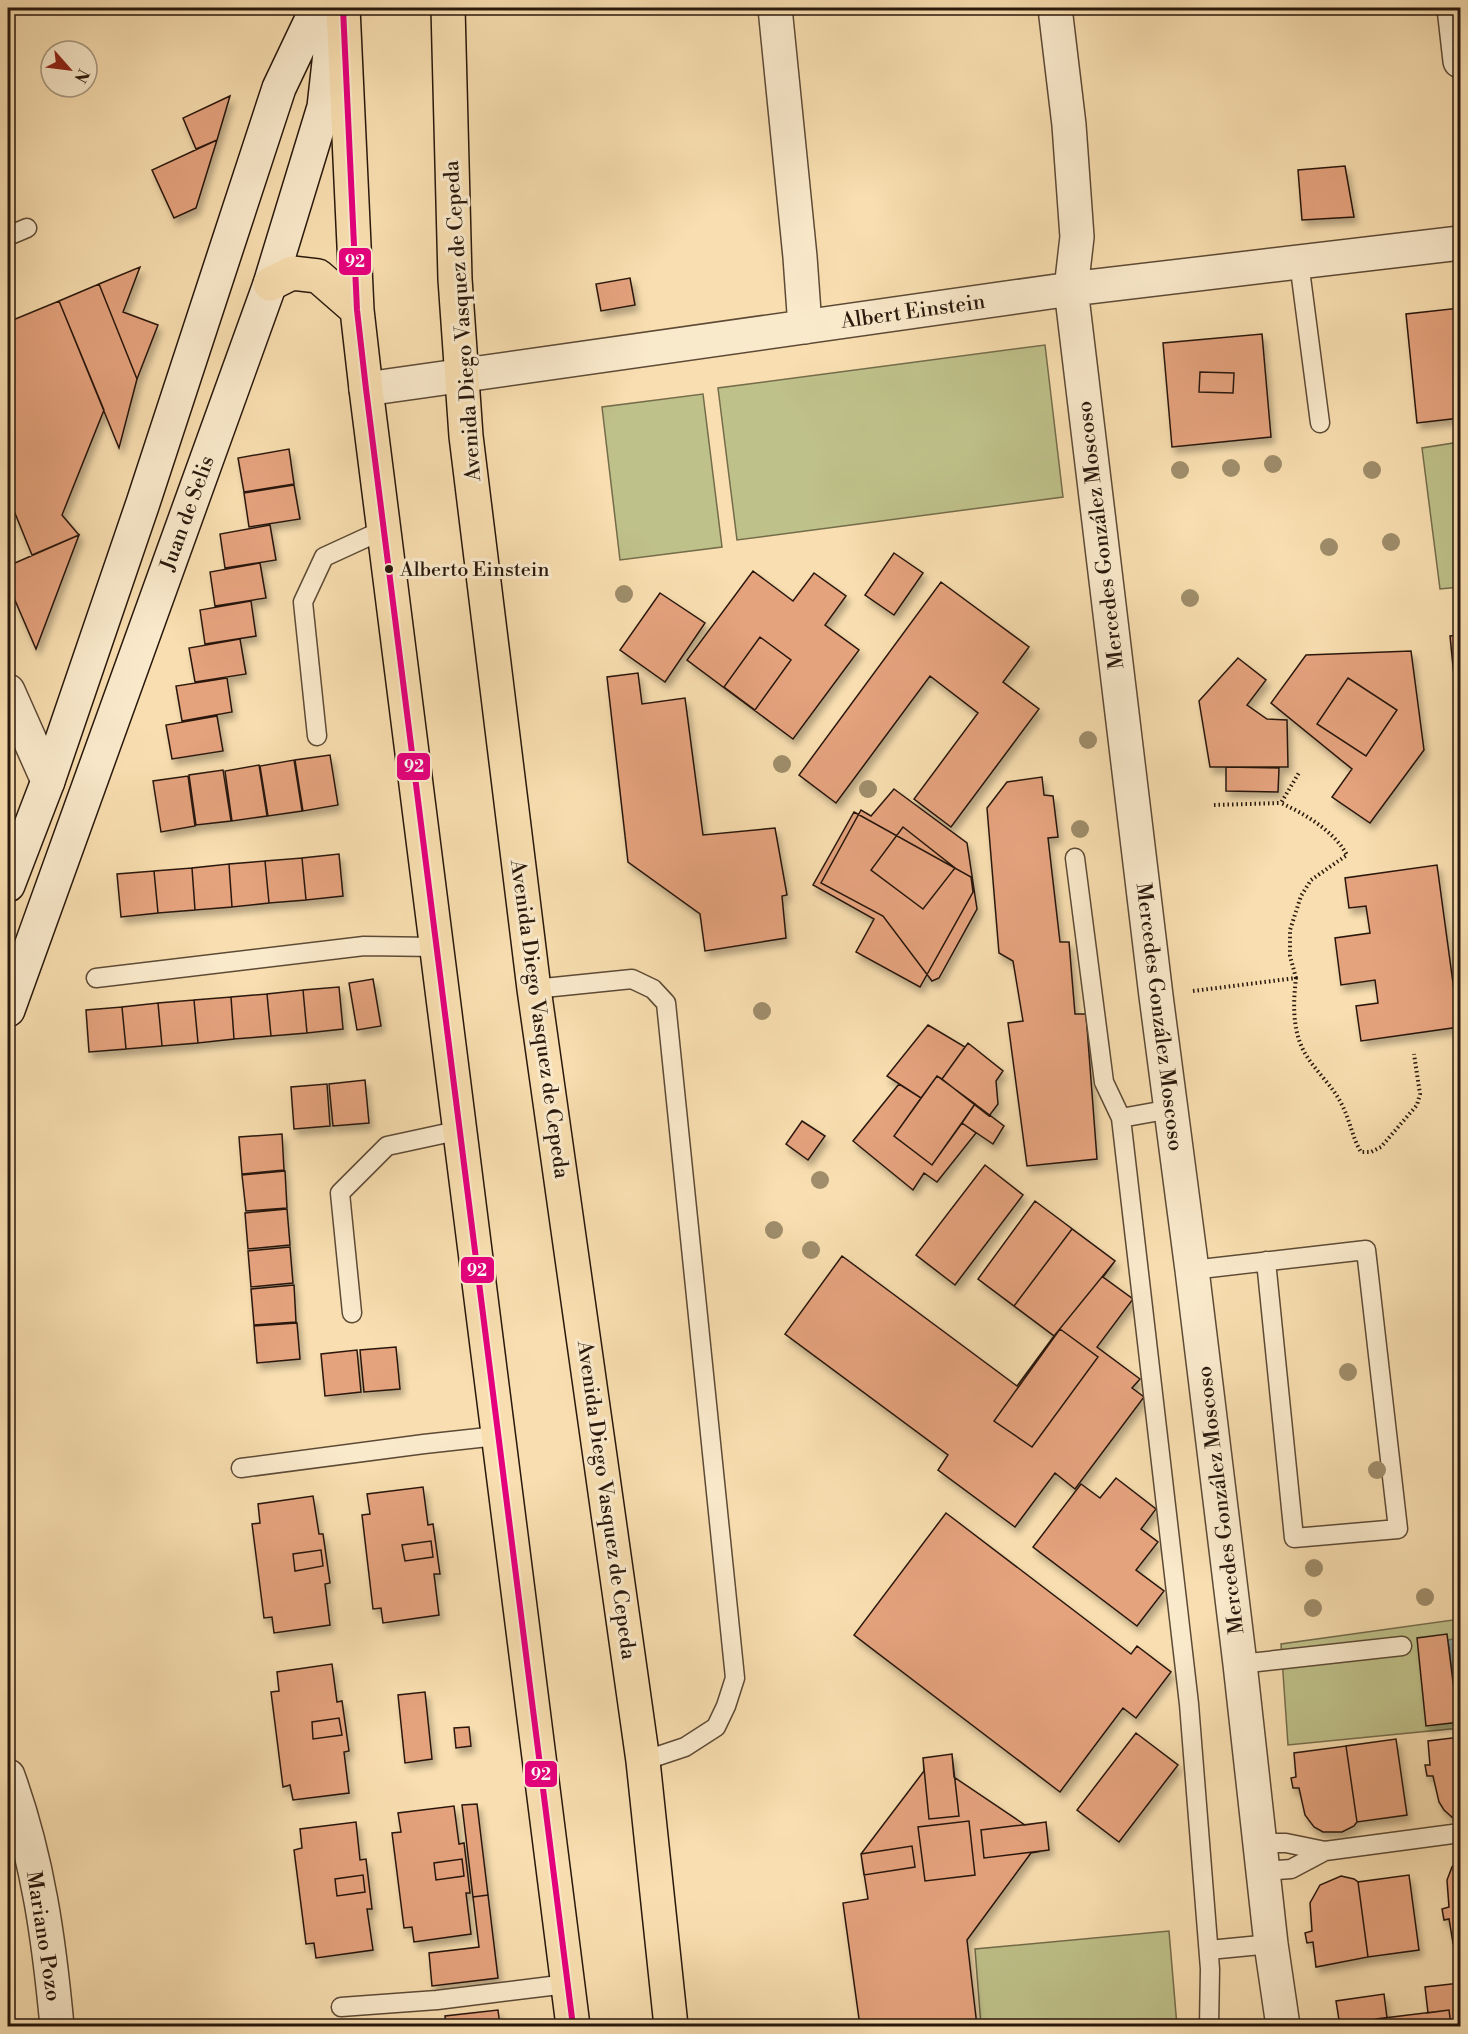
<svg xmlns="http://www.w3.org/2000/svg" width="1468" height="2034" font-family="'Libre Bodoni',serif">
	<defs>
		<filter id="shadow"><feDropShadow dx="3.5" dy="6" stdDeviation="3" flood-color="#0004"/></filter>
	</defs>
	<rect width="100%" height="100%" fill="#f8deb0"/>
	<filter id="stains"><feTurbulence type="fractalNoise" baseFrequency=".00333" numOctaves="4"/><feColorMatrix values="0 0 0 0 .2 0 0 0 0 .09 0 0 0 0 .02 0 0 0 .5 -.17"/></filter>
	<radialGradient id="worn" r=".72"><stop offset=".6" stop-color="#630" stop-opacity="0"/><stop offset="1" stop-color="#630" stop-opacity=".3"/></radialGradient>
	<path fill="#bfc18a" stroke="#746c4b" stroke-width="1.5" d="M1045,345L1063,497L737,540L718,388Z
		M703,394L722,547L620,560L602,407Z
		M1460,442V587L1440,589L1422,448Z
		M1460,1619V1728L1288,1745L1281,1644Z
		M1169,1931L1177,2026H981L975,1949Z"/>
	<path fill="#a1bab5" stroke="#717971" stroke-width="1.5" d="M1460,1638V1706H1456L1448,1640Z"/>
	<path fill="#e4a27d" stroke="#29180c" stroke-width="1.5" filter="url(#shadow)" d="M230,96L217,140L196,149L183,118Z
		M217,140L196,208L174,218L152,170Z
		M1345,166L1354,217L1302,220L1298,170Z
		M140,267L123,312L158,325L137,379L99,284Z
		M630,278L635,305L601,311L596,284Z
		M99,284L137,379L119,448L59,301Z
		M59,301L104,410L62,515L79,535L32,555L8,496V322Z
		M1460,308V418L1417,423L1406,314Z
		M1262,334L1271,437L1172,447L1163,343Z
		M1200,372L1234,373L1233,393L1199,392Z
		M289,449L294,484L244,492L238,458Z
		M294,485L300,519L249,527L244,493Z
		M270,525L276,560L225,568L220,534Z
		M79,535L36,649L8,584V566Z
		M894,553L923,573L894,615L865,595Z
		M260,563L266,598L215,606L210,572Z
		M753,571L793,601L814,573L846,596L825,625L859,650L793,739L687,660Z
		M941,582L1029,647L1003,682L1039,709L951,827L914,799L978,713L930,676L836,803L799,775Z
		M660,593L705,623L665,682L620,650Z
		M251,601L256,636L205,644L200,610Z
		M1460,635V707H1457L1450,636Z
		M760,637L791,660L755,710L724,687Z
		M240,639L246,674L195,682L189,648Z
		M1411,651L1424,750L1370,823L1332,797L1352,769L1271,703L1306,655Z
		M1238,658L1266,680L1247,705L1267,719L1287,720L1288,767H1210L1199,701Z
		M638,673L642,704L685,698L703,835L775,828L787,895L782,896L786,938L705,951L700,914L628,862L607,677Z
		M227,678L232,712L182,721L176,686Z
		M1348,678L1397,710L1366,756L1317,724Z
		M217,716L223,751L172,759L166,725Z
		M330,755L338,805L303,811L295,760Z
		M294,760L302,811L268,816L260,766Z
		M259,765L267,816L232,821L225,771Z
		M1226,767L1279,768L1278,792L1226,791Z
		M223,770L231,821L196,825L189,775Z
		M188,776L195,826L161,832L153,781Z
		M1042,777L1044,795L1053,796L1058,837L1048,838L1060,942H1069L1075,1014H1086L1097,1159L1027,1166L1008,1023L1023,1021L1013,961L999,953L987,808L1007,782Z
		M894,789L967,843L977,909L939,978L932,981L883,916L821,883L861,810L871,816Z
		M854,812L971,877L973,892L920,987L856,952L874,919L813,885Z
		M903,827L955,868L923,909L871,870Z
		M339,854L343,896L306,900L302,858Z
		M302,858L306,900L269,903L265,861Z
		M265,861L269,903L232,907L229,864Z
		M229,864L232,907L195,910L192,868Z
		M1437,865L1459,1027L1361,1041L1356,1006L1378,1003L1375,980L1341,985L1335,938L1370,933L1366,906L1349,908L1345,878Z
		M192,868L195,910L158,913L154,871Z
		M154,871L158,913L121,917L117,874Z
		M373,979L381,1026L357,1030L349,983Z
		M339,987L343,1029L307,1033L303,990Z
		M303,990L307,1033L271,1036L267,994Z
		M267,994L271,1036L234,1039L231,997Z
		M231,997L234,1039L198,1043L194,1000Z
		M194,1000L198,1043L162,1046L158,1003Z
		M158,1003L162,1046L126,1049L122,1007Z
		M122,1007L126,1049L89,1052L86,1010Z
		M928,1025L965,1047L942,1079L937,1076L921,1098L887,1076Z
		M968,1043L1003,1071L996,1081L998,1104L989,1116L942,1079Z
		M937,1076L975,1104L932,1165L894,1136Z
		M365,1080L369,1123L333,1126L329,1084Z
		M327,1084L330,1126L294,1129L291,1087Z
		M899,1084L921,1098L894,1136L932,1165L962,1123L976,1133L937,1182L924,1173L913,1190L853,1141Z
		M975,1104L1004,1126L993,1144L962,1123Z
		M802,1121L825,1136L808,1160L786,1144Z
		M282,1134L284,1170L242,1174L239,1137Z
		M985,1165L1023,1195L955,1285L916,1255Z
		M285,1171L287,1208L246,1211L242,1175Z
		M1035,1201L1115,1261L1103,1277L1133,1299L1097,1347L1140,1379L1132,1388L1144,1397L1075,1489L1055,1473L1015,1527L938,1470L948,1455L785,1334L842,1256L1017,1386L1054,1336L978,1279Z
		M287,1209L290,1245L248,1249L245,1213Z
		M1072,1229L1115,1261L1054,1336L1014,1306Z
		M290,1247L293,1283L251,1287L248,1251Z
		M294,1285L296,1322L254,1325L251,1289Z
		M297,1323L300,1359L257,1363L254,1326Z
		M1060,1329L1098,1357L1032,1447L994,1421Z
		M396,1347L400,1389L364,1392L360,1350Z
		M357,1350L361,1392L325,1396L321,1354Z
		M1116,1478L1156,1509L1141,1529L1158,1542L1136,1570L1164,1591L1137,1626L1033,1547L1081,1484L1100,1498Z
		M423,1487L428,1525L433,1524L440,1574H434L439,1615L383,1623L381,1608L373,1609L362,1515L370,1514L367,1494Z
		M313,1496L319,1534H323L330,1583L325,1584L330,1625L274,1633L272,1617L264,1618L252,1524L260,1523L258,1504Z
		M946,1513L1131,1654L1137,1646L1171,1672L1136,1718L1123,1708L1060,1792L854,1635Z
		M431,1541L433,1557L405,1561L402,1545Z
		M321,1550L323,1566L295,1571L293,1554Z
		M1447,1634L1456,1706H1460V1722L1426,1726L1417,1638Z
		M332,1664L337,1702L342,1701L349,1751L344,1752L349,1793L293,1800L290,1785L283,1787L271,1692L279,1691L277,1672Z
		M425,1692L432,1759L405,1763L398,1695Z
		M339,1718L342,1735L313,1739L312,1722Z
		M469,1727L471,1746L456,1748L454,1728Z
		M1136,1733L1178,1765L1119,1842L1077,1810Z
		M1460,1737V1820L1453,1818L1444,1810L1439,1802L1433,1776H1427L1425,1765H1430L1428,1741Z
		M1396,1739L1407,1815L1357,1822L1346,1746Z
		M1346,1746L1357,1822L1354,1826L1342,1832H1323L1314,1827L1305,1815L1299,1788H1293L1291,1778L1296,1777L1294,1753Z
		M952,1754L954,1777L1025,1825L1046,1822L1049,1850L1031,1853L967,1940L977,2026H860L843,1903L868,1899L861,1854L924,1771L923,1758Z
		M952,1754L959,1816L929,1819L923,1758Z
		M477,1804L488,1895L473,1897L462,1805Z
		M454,1806L459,1844L464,1843L470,1893H466L471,1934L414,1942L412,1927L404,1928L392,1833L401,1832L398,1813Z
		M969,1821L975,1875L925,1881L918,1827Z
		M356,1822L360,1860L366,1859L372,1909H367L373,1950L316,1958L314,1943L306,1944L294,1850L302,1848L300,1829Z
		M1046,1822L1049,1850L984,1858L981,1830Z
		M912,1846L915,1867L864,1875L861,1854Z
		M462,1859L464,1876L436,1880L434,1863Z
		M1460,1859V1941L1453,1943L1449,1919L1444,1920L1442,1909L1449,1907L1447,1880L1452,1867Z
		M363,1875L365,1892L337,1896L335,1879Z
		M1409,1875L1419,1950L1368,1957L1358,1882Z
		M1341,1876L1354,1879L1358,1882L1368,1957L1316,1967L1313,1942L1307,1943L1305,1933L1312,1931L1310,1903L1320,1885Z
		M488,1895L498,1978L432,1986L429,1953L479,1947L473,1897Z
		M1460,1983V2026H1451L1449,2010L1428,2013L1425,1987Z
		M1384,1994L1387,2018L1376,2019L1377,2026H1361V2024L1340,2026L1336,2001Z
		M498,2010L500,2026H446L445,2016Z
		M1449,2010L1451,2026H1377L1376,2019Z"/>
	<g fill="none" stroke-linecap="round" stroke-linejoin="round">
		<g stroke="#5d4a35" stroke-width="21">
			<path id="lane" d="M8,236L27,228
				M1299,262L1320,423
				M317,736L303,602L324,557L385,529
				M1075,858L1104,1082L1121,1118
				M96,978L364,946L436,947
				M534,989L632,979L653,989L666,1003L735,1678L726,1706L716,1727L685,1747L643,1761
				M1171,1109L1121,1118L1189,1704L1210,1969L1209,2026
				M1192,1270L1366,1250L1398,1529L1294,1538L1266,1261
				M352,1313L340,1193L387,1146L461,1130
				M241,1468L424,1444L497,1436
				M1240,1664L1402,1646
				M1259,1843H1286L1325,1851L1460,1833
				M1263,1871L1291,1869L1325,1851
				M1209,1950L1271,1944
				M341,2007L437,2000L567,1984"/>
		</g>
		<g stroke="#5d4a35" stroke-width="36">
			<path id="street" d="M775,8L800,257L805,327
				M1055,8L1069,125L1077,237L1071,289L1156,996L1192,1270L1240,1664L1271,1944L1283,2026
				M1454,8L1460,61
				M366,389L1071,289L1460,243
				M8,691L48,781
				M8,1776C38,1859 49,1940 57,2026"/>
		</g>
		<g stroke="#29180c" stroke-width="36">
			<path id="secondary" d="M8,885L48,781L143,503L279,88L317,8
				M8,1010L270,284L324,107L334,17"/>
		</g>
		<g stroke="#29180c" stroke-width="36">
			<path id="primary" d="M343,8L357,310L366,389L573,2026
				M448,8L455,279L466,436L534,989L643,1761L671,2026
				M270,284L292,273L318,276L357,310"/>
		</g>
		<path stroke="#29180c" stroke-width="4" stroke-dasharray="1.5 3" stroke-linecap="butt" d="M1214,805L1281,803
			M1296,978L1290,956V930L1301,896L1311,880L1347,855C1334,831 1305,814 1281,803L1300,771
			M1193,991L1296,978C1293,1004 1292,1032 1306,1055C1317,1073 1333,1086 1342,1105C1350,1120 1352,1137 1361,1152H1371L1381,1147L1417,1105L1420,1094L1414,1054"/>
		<use href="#lane" stroke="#faeacc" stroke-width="18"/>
		<use href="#street" stroke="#faeacc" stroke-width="33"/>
		<use href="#secondary" stroke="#faeacc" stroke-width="33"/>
		<use href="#primary" stroke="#f8deb0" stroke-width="33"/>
		<g stroke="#faeacc" stroke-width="10">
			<path id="bus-1" d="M343,8L357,310L366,389L573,2026"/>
		</g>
		<use href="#bus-1" stroke="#e5007d" stroke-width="6"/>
	</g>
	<g fill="#9f8d6b">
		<circle cx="1273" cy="464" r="9"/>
		<circle cx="1231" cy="468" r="9"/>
		<circle cx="1180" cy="470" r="9"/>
		<circle cx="1372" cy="470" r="9"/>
		<circle cx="1391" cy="542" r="9"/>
		<circle cx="1329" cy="547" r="9"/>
		<circle cx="624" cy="594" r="9"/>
		<circle cx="1190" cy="598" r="9"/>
		<circle cx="1088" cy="740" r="9"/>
		<circle cx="782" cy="764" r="9"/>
		<circle cx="868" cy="789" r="9"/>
		<circle cx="1080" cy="829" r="9"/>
		<circle cx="762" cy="1011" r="9"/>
		<circle cx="820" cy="1180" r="9"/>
		<circle cx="774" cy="1230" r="9"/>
		<circle cx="811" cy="1250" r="9"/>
		<circle cx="1348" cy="1372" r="9"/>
		<circle cx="1377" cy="1470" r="9"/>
		<circle cx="1314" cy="1568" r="9"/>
		<circle cx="1425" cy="1597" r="9"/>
		<circle cx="1313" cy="1608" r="9"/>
	</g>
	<circle fill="#29180c" stroke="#faeacc" stroke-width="2" cx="389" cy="569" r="5"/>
	<g text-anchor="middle" stroke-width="6" stroke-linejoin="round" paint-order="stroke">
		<g font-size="20" fill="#29180c" stroke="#faeacc" text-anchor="start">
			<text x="400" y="576">Alberto Einstein</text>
		</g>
		<g font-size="21" fill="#29180c" stroke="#faeacc">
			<text transform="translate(913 311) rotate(-8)" y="7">Albert Einstein</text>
			<text transform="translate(462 321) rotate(-94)" y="7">Avenida Diego Vasquez de Cepeda</text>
			<text transform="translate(187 513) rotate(-70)" y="7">Juan de Selis</text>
			<text transform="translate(1100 535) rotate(-97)" y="7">Mercedes González Moscoso</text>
			<text transform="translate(1160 1017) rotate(83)" y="7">Mercedes González Moscoso</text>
			<text transform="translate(540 1019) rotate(82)" y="7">Avenida Diego Vasquez de Cepeda</text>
			<text transform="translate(607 1500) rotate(82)" y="7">Avenida Diego Vasquez de Cepeda</text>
			<text transform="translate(1220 1500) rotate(-97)" y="7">Mercedes González Moscoso</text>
			<text transform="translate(44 1936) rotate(81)" y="7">Mariano Pozo</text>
		</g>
	</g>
	<g stroke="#faeacc" stroke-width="2">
		<rect x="338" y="247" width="34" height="29" rx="6" fill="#e5007d"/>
		<rect x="396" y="752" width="35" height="29" rx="6" fill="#e5007d"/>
		<rect x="460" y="1256" width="35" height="28" rx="6" fill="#e5007d"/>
		<rect x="524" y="1760" width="34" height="28" rx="6" fill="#e5007d"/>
	</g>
	<g font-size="16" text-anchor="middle" font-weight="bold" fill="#fff">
		<text x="355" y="267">92</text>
		<text x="414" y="772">92</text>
		<text x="477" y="1276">92</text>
		<text x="541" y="1780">92</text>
	</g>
	<rect width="1468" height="2034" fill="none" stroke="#f8deb0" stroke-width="30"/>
	<rect x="9" y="9" width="1450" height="2016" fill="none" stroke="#29180c" stroke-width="3"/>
	<rect x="15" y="15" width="1438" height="2004" fill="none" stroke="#29180c" stroke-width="1.5"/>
	<g transform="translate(69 69) rotate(118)"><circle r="28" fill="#faeacc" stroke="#a6967f" stroke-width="1.5"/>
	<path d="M0-4.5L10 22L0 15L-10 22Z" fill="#8f2418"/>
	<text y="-9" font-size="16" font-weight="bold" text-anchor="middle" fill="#29180c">N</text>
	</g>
	<rect width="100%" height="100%" filter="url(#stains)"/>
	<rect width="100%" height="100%" fill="url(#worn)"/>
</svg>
